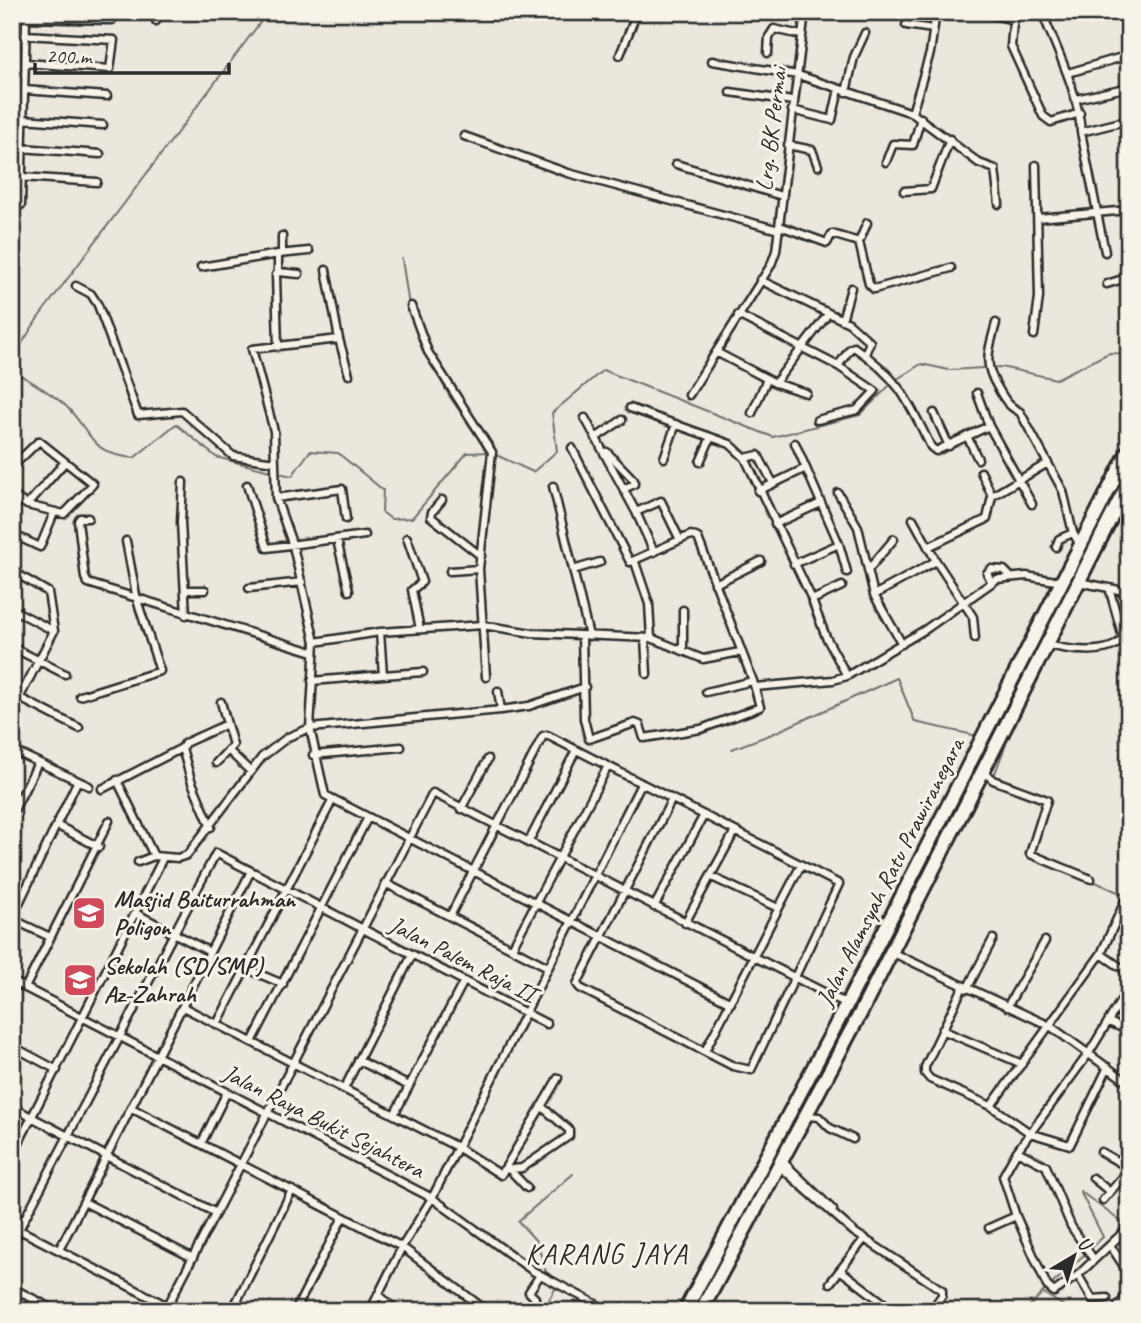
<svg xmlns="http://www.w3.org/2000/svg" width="1141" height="1323" font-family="Caveat,sans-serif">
	<rect width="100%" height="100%" fill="#ebe7dd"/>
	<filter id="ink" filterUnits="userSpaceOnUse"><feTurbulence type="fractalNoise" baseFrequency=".0143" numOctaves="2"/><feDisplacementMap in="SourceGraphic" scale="14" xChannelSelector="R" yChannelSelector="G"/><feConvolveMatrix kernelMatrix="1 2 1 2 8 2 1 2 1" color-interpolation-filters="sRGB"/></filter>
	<g filter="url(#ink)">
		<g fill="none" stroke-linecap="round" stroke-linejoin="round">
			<path stroke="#72716c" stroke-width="2" d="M402,259L409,306
				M411,315L425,352
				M428,357L450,397L486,450
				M12,359L38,318L268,12
				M12,370C30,381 52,393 67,407C93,434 90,454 134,458L176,424L216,457L274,472
				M494,454L533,472L557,451L552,413L603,370L773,437L860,415L894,381L921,364L949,370L1001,367L1056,379L1109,353L1129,354
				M279,473L292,476L310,451L338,453L383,490L382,512L391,519L412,518L467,453L489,452
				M1003,744H1006L994,776L1043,795
				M732,749L772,734L897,678L915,722L978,736
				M1044,819L1052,799L1048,797
				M1091,880L1129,897
				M1090,1249L1103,1237L1080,1191L1124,1224
				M559,1280L546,1272L537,1242L518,1221L573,1174
				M1051,1285L1086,1253
				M1043,1293L1072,1311
				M543,1311L557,1285
				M1025,1311L1047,1288"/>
			<g stroke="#2b2b2b" stroke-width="11">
				<path id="street" d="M155,12L156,21
					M980,12L1014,20
					M1014,12L1011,46L1043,116L1051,122L1080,113
					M1029,12L1044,17C1059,55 1078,91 1081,132
					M12,17L23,16L26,21L21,205
					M25,18L112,20
					M906,25L933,29
					M768,53L769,37L774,29L801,35
					M620,55L637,12
					M712,61L798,75L912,113L979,163L995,169L999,204
					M25,63L110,69L114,40L25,35
					M1068,73L1129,55
					M24,90L107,96
					M730,92L793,101
					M846,92L854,57L865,33
					M1076,99L1129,87
					M792,110L832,120L839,89
					M912,113L930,53L936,12
					M23,119L103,125
					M464,136L568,173L779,230
					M788,145L812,150L818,166
					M22,148L100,154
					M886,162L893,144L913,145L921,118
					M676,164L782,196
					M21,177L97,182
					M904,191L931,189L950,139
					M1038,218L1129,210
					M780,226L827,243L832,234L859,242L867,223
					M859,242L869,284L874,289L951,268
					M1105,252L1081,132L1129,120
					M278,254L309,251
					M282,254V236
					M201,267L278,254V272
					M326,270L339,339
					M760,280L849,323L870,342L865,354
					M1107,284L1129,277
					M76,286L91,294L98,305L138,415L182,411L233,456L275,462
					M411,306L428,352L492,452L479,569L486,677
					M738,315L838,366L875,391L857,410L817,420
					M842,320L851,288
					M996,323C989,350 982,362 998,388C1005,400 1008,406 1020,412L1063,491L1073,533L1080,545
					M1034,335L1039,297L1036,165
					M278,347L276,275L278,272L299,274
					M716,352L775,383L806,393
					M838,366L850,349L854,347C899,378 908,400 931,447L936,451L989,426L1032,504
					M349,375L339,339L252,349L274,431L276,498L293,546L315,642L310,728L325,795L731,1003
					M775,383L828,314
					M977,393L989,426
					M689,395L771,265L776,251L805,12
					M630,408L730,444L745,458L810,595L826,637L847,676
					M752,413L767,379
					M934,413L949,446
					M585,418L636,512L654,552
					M967,436L978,459
					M597,437L622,420
					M795,443L839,544L847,572
					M572,448L630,562L691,535L698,538L753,681L760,707L701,729L644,738L640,725L635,723L589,739L584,719L582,636
					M607,452L634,480V484L624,489
					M664,458L676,424
					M745,458L758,455L773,483
					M700,462L711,437
					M12,467L39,441L93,484L64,514L27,505L12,495
					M981,472L992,496
					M183,482L181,522L186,615
					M247,485L267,548L365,535
					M553,486L589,636
					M758,491L806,468
					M838,493L858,527L874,595L902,644
					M276,498L342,489L346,519
					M442,500L432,512L431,517L481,556
					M27,505L65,462
					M636,512L661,501L680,540
					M88,518H80L78,521L85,578L88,583L313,652
					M913,519L936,561L973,617L975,638
					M775,524L821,503
					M12,534L40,547L54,513
					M407,538L422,582L412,590L420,629
					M337,540L349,591
					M928,547L987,519L992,496L1048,463
					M1056,547L1059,539L1073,533
					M635,562L649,604L651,638
					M794,564L839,544
					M573,570L600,562
					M868,570L894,539
					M12,571L48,592L54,631L12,712
					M450,571L479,569
					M991,581L987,573L991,569L1004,570L1011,577
					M1079,582L1129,592
					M715,584L761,561
					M249,588L302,582
					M185,590H205
					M874,595L936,561
					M812,600L842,586
					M12,609L54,631
					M645,638L647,674
					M315,642L380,632L483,625L532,633L651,638L703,659L740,652
					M1046,644C1065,650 1110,657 1123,638L1110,591
					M12,647L65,674
					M683,651V610
					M383,675L423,672
					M312,681L383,675L380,632
					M755,687L833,680L847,676L926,629L997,579L1026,576L1062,582
					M706,692L753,681
					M12,694L79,728
					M80,696L160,671L137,600L126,541
					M501,710L529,706L585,687
					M182,748L191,780L211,827
					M12,750L89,786
					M230,752L250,771
					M313,755L401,747
					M216,763L233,745L227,724
					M983,771L993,780L1047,800L1030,854L1091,879
					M117,780L154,856
					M102,789L182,748L185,743L227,724L221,702
					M461,809L488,759
					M12,814L38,763
					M58,826L99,847
					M528,843L576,750
					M138,862L154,856L178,858L187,855L262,757L288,737L310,728L501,710L498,691
					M712,877L778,908
					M385,883L548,967
					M654,907L704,815
					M137,914L210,952
					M450,916L543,736L547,735L839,884L751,1070L733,1066L580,988L577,984L672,799
					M12,918L77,782
					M12,919L50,937
					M685,923L735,831
					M512,948L608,766
					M891,952L1050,1026L1129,1083
					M1101,954L1129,973
					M245,968L283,984
					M12,981L432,1198L533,1271L609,1311
					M963,987L925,1067V1073L930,1079L991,1106L1030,1133L1070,1145L1108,1067
					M1129,987L1089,1053L1017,1151L1003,1176L1016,1216L1047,1286L1054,1292L1078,1275L1129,1227
					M25,988L109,821
					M967,989L993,939
					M183,1007L457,1147L501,1175L558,1078
					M1007,1007L1045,941
					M1109,1022L1129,1031
					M217,1024L332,801
					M942,1030L1022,1064
					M252,1042L367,819
					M12,1046L57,1070
					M705,1051L801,865
					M358,1060L409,1086
					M344,1089L412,955
					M991,1106L1101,954L1125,901
					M12,1107L216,1213
					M131,1108L402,1247L487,1311
					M394,1115L464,981
					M806,1116L819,1117L830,1128L853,1139
					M201,1144L227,1092
					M1017,1151L1046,1166L1071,1226L1094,1260
					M1101,1152L1129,1168
					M12,1156L163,858
					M781,1160L833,1210
					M778,1165L854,1232L942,1290V1295L931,1311
					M503,1170L522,1168L569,1136V1130L541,1106
					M511,1171L527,1188
					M1093,1178L1110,1192
					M1103,1200L1129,1170
					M84,1202L193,1258
					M12,1226L177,1311
					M989,1228L1016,1216
					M12,1243L216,853L547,1024
					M1110,1245L1129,1274
					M59,1250L251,871
					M840,1270L894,1311
					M1078,1275L1092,1299L1107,1298
					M830,1283L865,1238
					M12,1288L57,1311
					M378,1294L397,1311
					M165,1311L433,793L847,1004
					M232,1311L292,1190
					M295,1311L343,1217
					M370,1311L402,1247L432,1198L641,784
					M528,1311L535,1298L529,1292L540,1275
					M1120,1311L1118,1306L1129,1293"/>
			</g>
			<g stroke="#2b2b2b" stroke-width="18">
				<path id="highway" d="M685,1311L847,1004L1129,450
					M701,1311L861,1012L1129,482"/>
			</g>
			<use href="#street" stroke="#f7f3e8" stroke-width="6"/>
			<use href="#highway" stroke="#f7f3e8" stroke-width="12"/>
		</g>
	</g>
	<defs>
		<g id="school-square" transform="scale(1.75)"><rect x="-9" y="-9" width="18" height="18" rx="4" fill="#d1495b" stroke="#f7f3e8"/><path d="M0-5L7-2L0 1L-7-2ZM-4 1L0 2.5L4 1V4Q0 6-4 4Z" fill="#fff"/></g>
	</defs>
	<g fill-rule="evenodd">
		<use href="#school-square" x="89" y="913"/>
		<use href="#school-square" x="80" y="980"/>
	</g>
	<g text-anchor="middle" stroke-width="6" stroke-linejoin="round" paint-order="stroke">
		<g font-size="24" fill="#2b2b2b" stroke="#f7f3e8">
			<text transform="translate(771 129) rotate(-83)" y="8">Lrg. BK Permai</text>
			<text transform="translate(890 872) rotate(-63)" y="8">Jalan Alamsyah Ratu Prawiranegara</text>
			<text transform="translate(463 959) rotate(27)" y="8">Jalan Palem Raja II</text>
			<text transform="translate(324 1121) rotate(27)" y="8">Jalan Raya Bukit Sejahtera</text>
		</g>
		<g font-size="24" font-weight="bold" fill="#2b2b2b" stroke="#f7f3e8" text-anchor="start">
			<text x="114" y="907">Masjid Baiturrahman<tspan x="114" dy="28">Poligon</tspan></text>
			<text x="104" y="974">Sekolah (SD/SMP)<tspan x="104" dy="28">Az-Zahrah</tspan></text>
		</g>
		<g font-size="28" letter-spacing="2" fill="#2b2b2b" stroke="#f7f3e8">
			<text x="607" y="1263">KARANG JAYA</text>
		</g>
	</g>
	<rect width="1141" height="1323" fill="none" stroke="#f7f3e8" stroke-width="42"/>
	<rect x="21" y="21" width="1099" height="1281" fill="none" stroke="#2b2b2b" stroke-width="2.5" filter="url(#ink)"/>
	<g transform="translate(1074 1256) rotate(38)" stroke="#f7f3e8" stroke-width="5" paint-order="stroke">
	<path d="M0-5L12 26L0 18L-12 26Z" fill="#2b2b2b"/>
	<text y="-10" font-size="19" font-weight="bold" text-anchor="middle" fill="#2b2b2b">U</text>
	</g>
	<path d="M35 63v10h194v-10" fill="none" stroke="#2b2b2b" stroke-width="3.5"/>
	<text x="46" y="63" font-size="21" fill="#2b2b2b" stroke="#f7f3e8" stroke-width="5" paint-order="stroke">200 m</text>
</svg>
